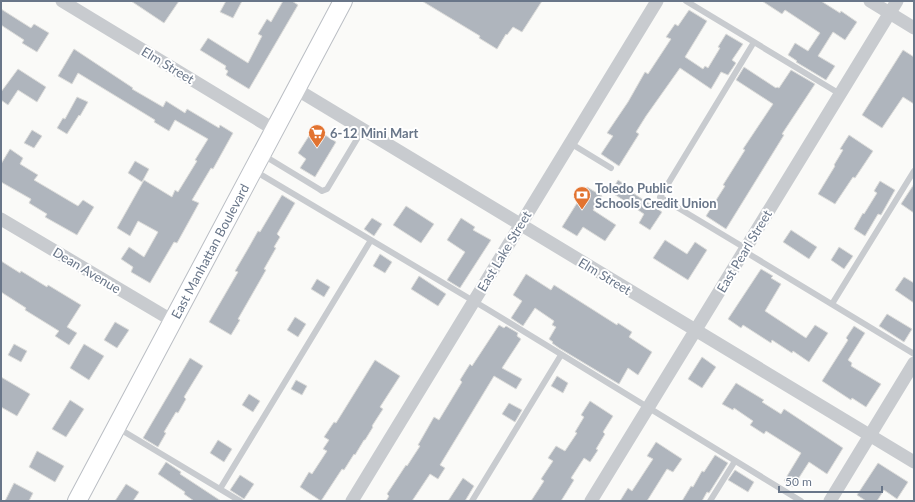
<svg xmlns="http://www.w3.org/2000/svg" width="915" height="502" font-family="Lato,sans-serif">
	<rect width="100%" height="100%" fill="#fafaf8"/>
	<path fill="#afb5bd" stroke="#dcdcda" d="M131,1H179L164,23Z
		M226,1H242L233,18L220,12Z
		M283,1H292L298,5L249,89L226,75L228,71L225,69L226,66L200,50L208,38L248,63L262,36L258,34L267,19L271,22Z
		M422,1H542L522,32L513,27L507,35L506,34L497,49L479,38L480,36Z
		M762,1H821L840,13L841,11L857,22L845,40L833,32L818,56L835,66L826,80L796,62L797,61L788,55L795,43L808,51L820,33L785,10L782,14Z
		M1,9L31,28L34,24L49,33L37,52L22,43L24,40L1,25Z
		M689,10L707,21L685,57L703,69L705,66L708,68L720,48L718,47L726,34L743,44L732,60L736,63L728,75L721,72L711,89L680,68L646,116L636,132L639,134L619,166L601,154L613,136L607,133L628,102L645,72L648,74L671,39L666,37L675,24L678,26Z
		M74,49L133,88L132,89L163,107L166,101L185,113L187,109L219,128L220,125L233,133L213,169L211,168L192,200L199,203L193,214L177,243L174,242L150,283L131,272L133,267L121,259L129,247L144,257L158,232L138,221L130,236L117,228L144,180L172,197L175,190L178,192L197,161L195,160L208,139L175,120L169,131L154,122L155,120L78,73L72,84L58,76Z
		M903,50L914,57V104L903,97L882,128L862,115Z
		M744,67L776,88L777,87L779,88L791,70L815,84L782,134L784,135L726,229L706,216L725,186L723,185L745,150L743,149L773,104L736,80Z
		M18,69L46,87L37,102L18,90L8,105L1,100V92Z
		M77,97L88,102L80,116L79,115L67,134L57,128L63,118L65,119Z
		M314,128L336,142L315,177L300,168L306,159L298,153Z
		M32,130L42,136L34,148L24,143Z
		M849,135L873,151L855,178L853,177L835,204L818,194L835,166L834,165L843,150L840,149Z
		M10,149L23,158L20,164L38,175L34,180L78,206L83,200L94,207L77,235L45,217L47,214L29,203L31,199L1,182V164Z
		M135,161L149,169L142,182L128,173Z
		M618,180L635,191L633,193L662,212L650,230L639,223L644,214L611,192Z
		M880,181L895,190L881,215L878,214L865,236L854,229L863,213L864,214L877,193L874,191Z
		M914,184V213L901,204Z
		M587,187L602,196L593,210L616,225L605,241L583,227L577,236L562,227Z
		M282,195L295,203L277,234L280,237L274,247L276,248L264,269L266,270L238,319L240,320L231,335L209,322L238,272L235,271L249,247L258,231L260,232Z
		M406,206L434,224L421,243L393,225Z
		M372,218L382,224L374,236L364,229Z
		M461,218L475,227L473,230L491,240L460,288L447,280L465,252L447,240Z
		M791,230L817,247L809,259L783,242Z
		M665,240L687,254L695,242L707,250L688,280L653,258Z
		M839,247L853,256L844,269L831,260Z
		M380,254L392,262L385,273L373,266Z
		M1,261L20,273L21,271L47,287L48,285L81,305L67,327L77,333L69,345L55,336L59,331L25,310L26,308L1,292Z
		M761,269L773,276L771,278L781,284L765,311L806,338L815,325L828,333L809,362L793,351L792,353L772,340L771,343L743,325L741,328L728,319Z
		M526,274L551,290L554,285L617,325L618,323L632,332L629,337L652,352L638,375L628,368L619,384L559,348L552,343L553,342L549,339L556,327L552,325L554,321L535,308L523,326L511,318L522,301L513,295Z
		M419,276L446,294L438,306L411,289Z
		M904,277L914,283V303L895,290Z
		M317,279L330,287L324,297L311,289Z
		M887,314L912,329L904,342L879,326Z
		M295,317L306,324L298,337L287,330Z
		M115,322L129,330L117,348L104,340Z
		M499,325L504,328L506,326L518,333L517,336L521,339L502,368L522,379L516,389L494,376L440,465L445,468L438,479L430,474L412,501H386L389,496L387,494L406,465L407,466L420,446L418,445L434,417L439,420L462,382L460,380L470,364L472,366Z
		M854,326L865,333L848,360L852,363L851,366L881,384L866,407L852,398L851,400L822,381L848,340L846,338Z
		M14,344L27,351L21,362L8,355Z
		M84,344L104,356L89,380L70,368Z
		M702,357L716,367L702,388L688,379Z
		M190,358L203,366L184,397L186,399L178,413L176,412L164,432L166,433L158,447L143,438Z
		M375,360L400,376L380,407L383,409L372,426L373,427L365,440H364L355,455L354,454L344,470L342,469L321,501L300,487L309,472L312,474L327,451L323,449L329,440L324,437L334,422L336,423Z
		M557,376L568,383L563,393L551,386Z
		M1,377L30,394L17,416L1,407Z
		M296,380L307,386L302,395L291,389Z
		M736,383L764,400L762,402L781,414L784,409L843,448L827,474L809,462L793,487L784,481L801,453L766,431L764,434L750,425L753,421L734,408L733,410L722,404Z
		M249,394L260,401L253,412L242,405Z
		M70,400L84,409L66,437L52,429Z
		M590,401L613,416L603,432L605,434L596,449L598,450L590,462L584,458L571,478L574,480L561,501H531L544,481L541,479L553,461L548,458L556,446L565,451L577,433L575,432L584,417L581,415Z
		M509,403L522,410L515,422L502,414Z
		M218,440L232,449L224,462L210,453Z
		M656,442L682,459L673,472L667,469L647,501H620L628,488L632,491L653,459L647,456Z
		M37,451L64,466L55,482L29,467Z
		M715,455L728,463L709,493L707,492L702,501H682L691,486L693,487L702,471L704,472Z
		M166,462L181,472L180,474L221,501H194L184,494L185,492L158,474Z
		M878,463L908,482L897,499L884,490L877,501H866L857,495Z
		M735,470L754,482L748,492L728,480Z
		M240,475L254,484L244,499L230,490Z
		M463,478L474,486L465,501H448Z
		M14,483L33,493L29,501H5Z
		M126,484L139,492L133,501H115Z"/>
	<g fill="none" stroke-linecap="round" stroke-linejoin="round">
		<g stroke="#babec4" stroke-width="20">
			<g id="secondary">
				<path id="s1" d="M77,501L343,1"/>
			</g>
		</g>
		<path stroke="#c8cbcf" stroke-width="6" d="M686,1L840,94
			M570,143L611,168
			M263,155L319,189L322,191L327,189L363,129
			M255,171L487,309L801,501
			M745,248L660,197L754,42
			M744,251L914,354
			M832,304L914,171
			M118,428L240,501
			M220,489L371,240
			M472,501L561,355
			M710,501L735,461"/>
		<path stroke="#c8cbcf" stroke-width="13" d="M62,1L275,130
			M870,1L914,28
			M296,89L914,462
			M1,219L173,321
			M352,501L657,1
			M591,501L897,1
			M830,501L914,363"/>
		<use href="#secondary" stroke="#fff" stroke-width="18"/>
	</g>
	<defs>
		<g id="supermarket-pin" transform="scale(0.9)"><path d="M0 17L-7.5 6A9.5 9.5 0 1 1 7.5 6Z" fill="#e27330" stroke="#fff"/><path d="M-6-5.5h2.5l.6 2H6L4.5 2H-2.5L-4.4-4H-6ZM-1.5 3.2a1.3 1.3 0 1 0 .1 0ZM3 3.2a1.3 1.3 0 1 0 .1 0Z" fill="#fff"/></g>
		<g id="bank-pin" transform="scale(0.9)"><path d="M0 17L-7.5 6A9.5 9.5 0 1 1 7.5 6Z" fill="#e27330" stroke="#fff"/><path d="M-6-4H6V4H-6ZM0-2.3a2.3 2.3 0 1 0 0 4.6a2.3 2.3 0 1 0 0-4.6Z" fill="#fff"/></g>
	</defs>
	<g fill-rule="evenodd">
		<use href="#supermarket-pin" x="317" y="133"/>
		<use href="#bank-pin" x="582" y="195"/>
	</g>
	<g text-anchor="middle" stroke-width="4" stroke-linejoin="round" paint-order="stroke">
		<g font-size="13" fill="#697689" stroke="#fff">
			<text transform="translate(168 65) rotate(31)" y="5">Elm Street</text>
			<text dy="5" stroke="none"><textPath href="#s1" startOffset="283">East Manhattan Boulevard</textPath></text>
			<text transform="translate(504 251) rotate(-59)" y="5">East Lake Street</text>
			<text transform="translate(744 251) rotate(-59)" y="5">East Pearl Street</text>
			<text transform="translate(87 270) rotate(31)" y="5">Dean Avenue</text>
			<text transform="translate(605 276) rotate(31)" y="5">Elm Street</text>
		</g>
		<g font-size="13" font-weight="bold" fill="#697689" stroke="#fff" text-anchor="start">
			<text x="330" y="138">6-12 Mini Mart</text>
			<text x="595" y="193">Toledo Public<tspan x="595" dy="15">Schools Credit Union</tspan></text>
		</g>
	</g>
	<rect width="915" height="502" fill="none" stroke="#697689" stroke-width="4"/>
	<path d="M779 486v6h103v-6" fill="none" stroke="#697689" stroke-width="2"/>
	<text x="785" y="486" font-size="12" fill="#697689" stroke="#ffffff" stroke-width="3" paint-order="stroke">50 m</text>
</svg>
